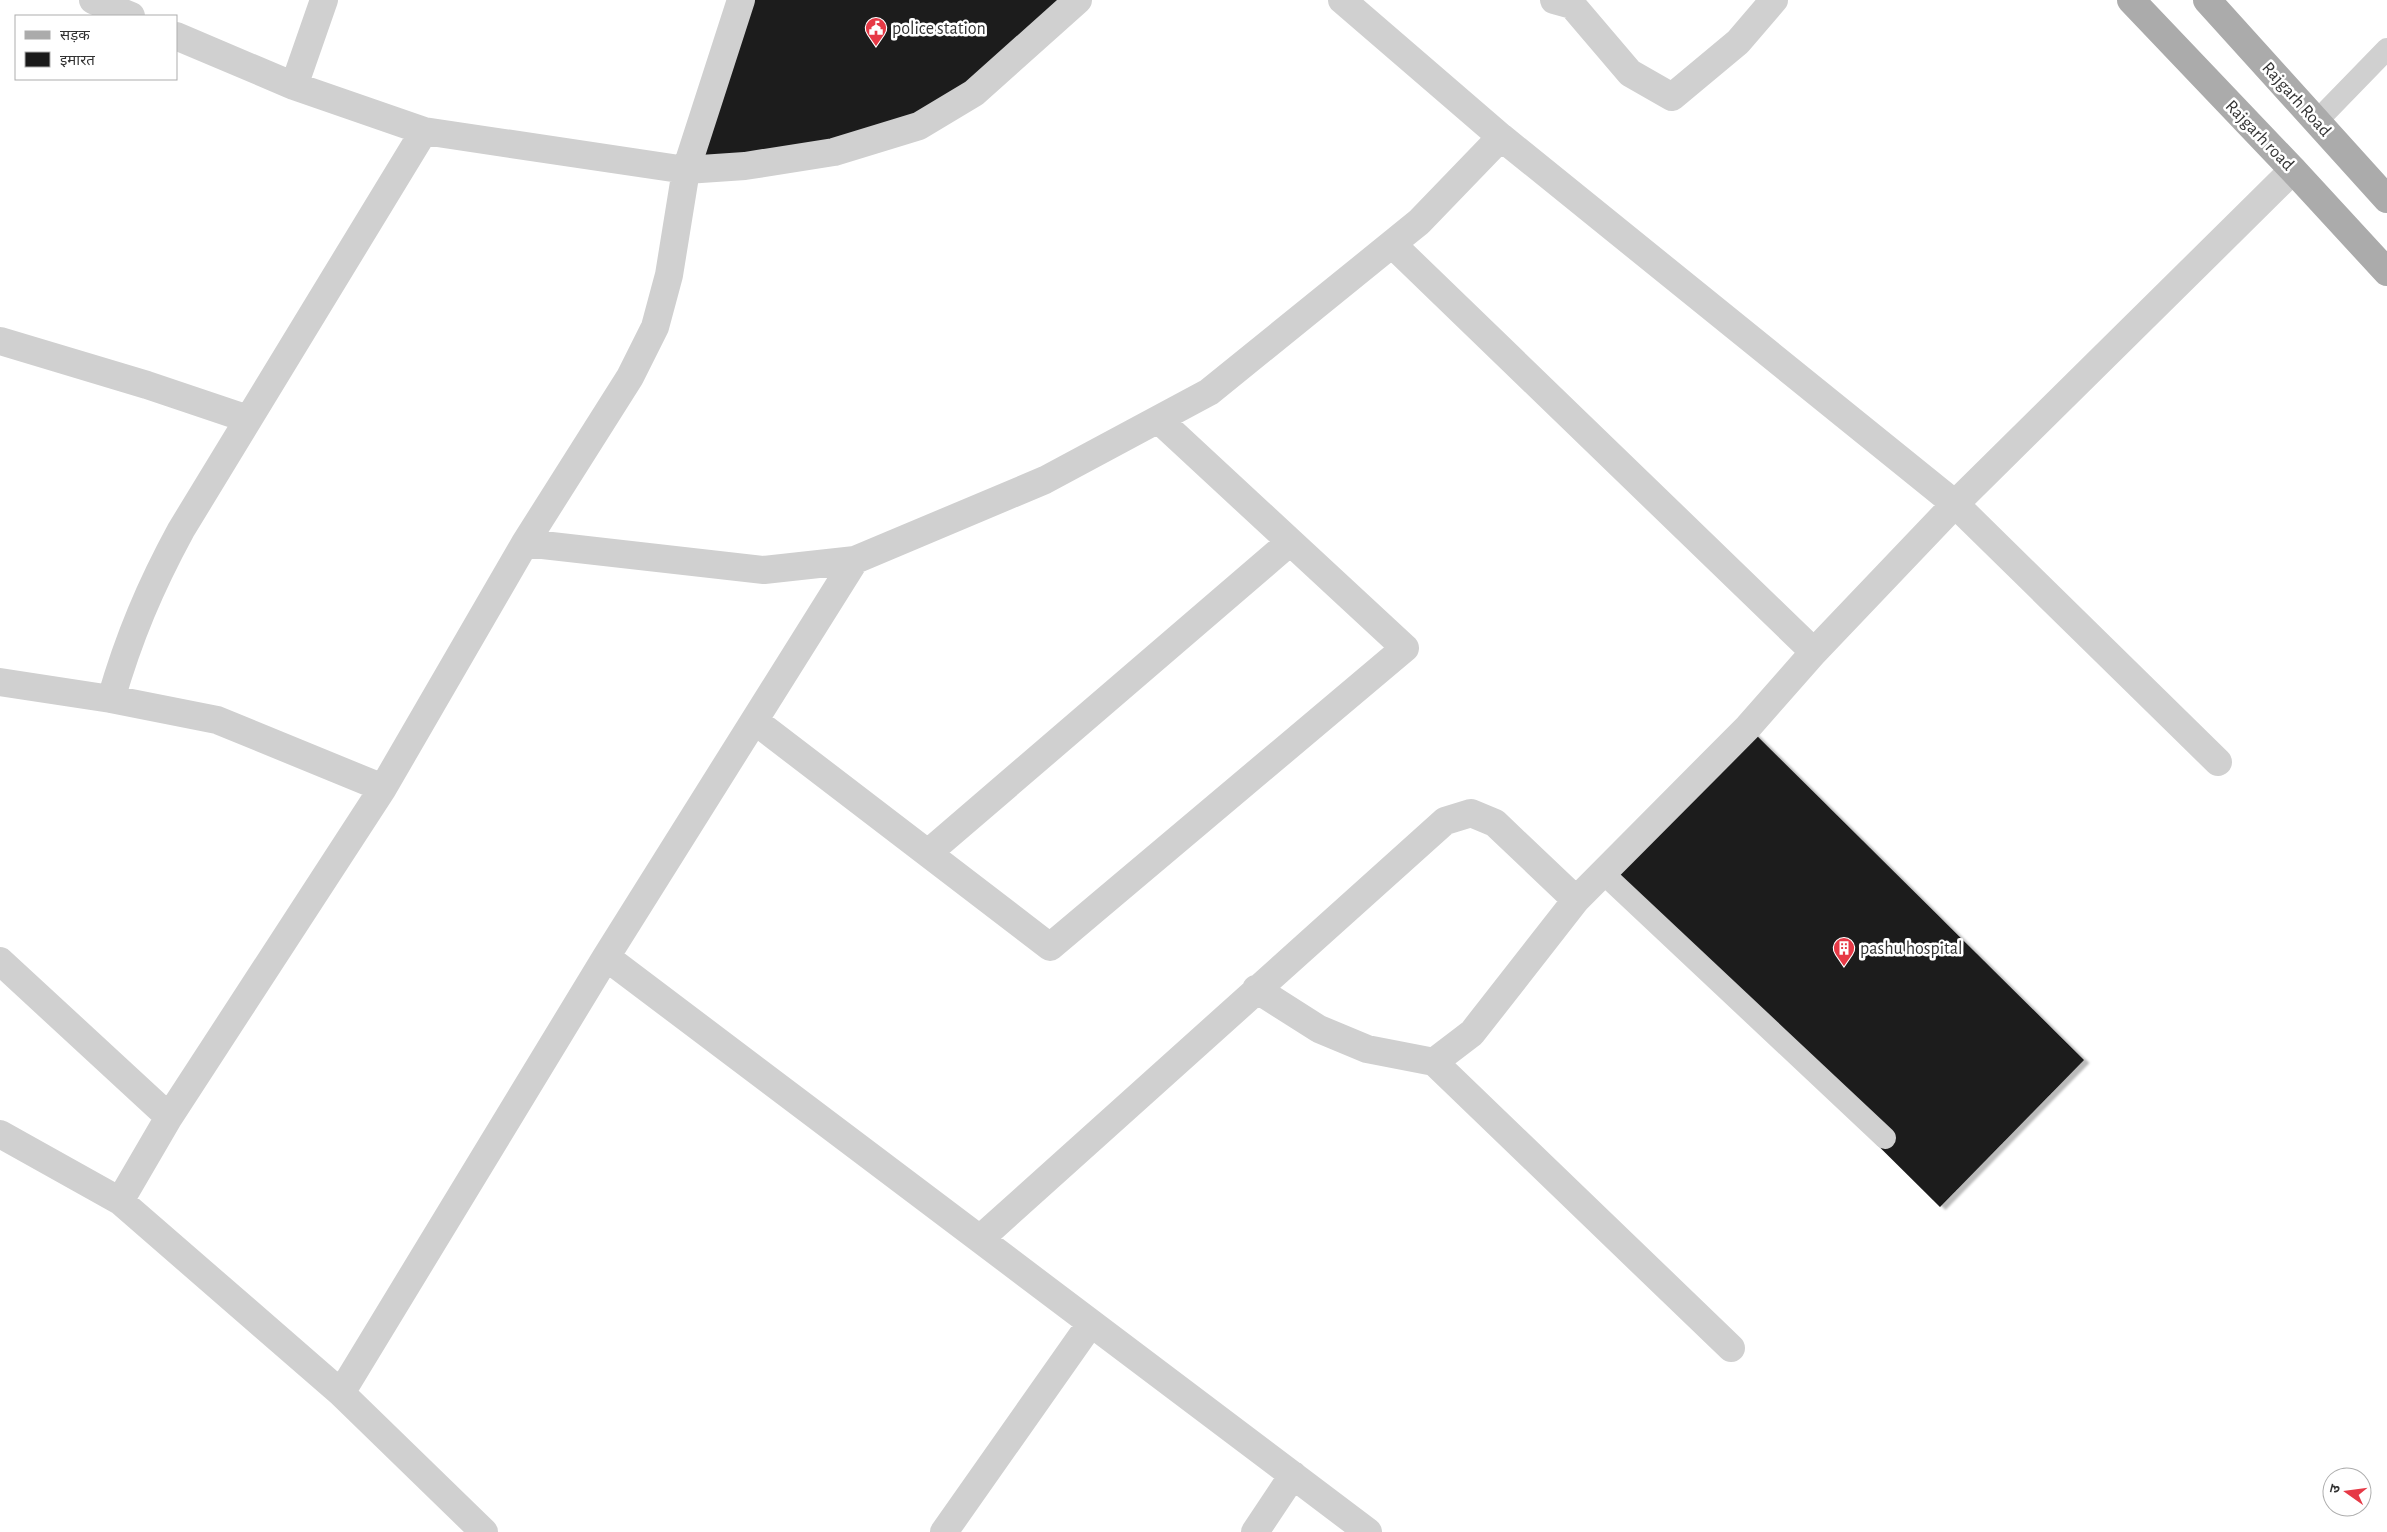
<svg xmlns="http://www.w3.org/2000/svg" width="2387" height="1532" font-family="'Alegreya Sans','Noto Sans Devanagari',sans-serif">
	<defs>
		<filter id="shadow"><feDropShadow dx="5.5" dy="3" stdDeviation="1" flood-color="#0004"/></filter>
	</defs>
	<rect width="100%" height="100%" fill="#fff"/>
	<path fill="#1a1a1a" filter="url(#shadow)" d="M741,0H1078L919,126L686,170Z
		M1748,727L2084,1060L1940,1207L1604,874Z"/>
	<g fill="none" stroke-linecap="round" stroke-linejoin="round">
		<path stroke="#d0d0d0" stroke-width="22" d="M2317,121L2387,49
			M1604,874L1885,1138"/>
		<path stroke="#d0d0d0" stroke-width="28" d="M93,0L131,16
			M1342,0L1501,137L1955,504L2218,762
			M1554,0L1572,5L1630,73L1672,97L1738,42L1774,0
			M176,36L294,86L424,131L686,170L745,166L834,152L919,126L974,93L1078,0
			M294,86L324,0
			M1392,244L1814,652
			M0,341L147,385L248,419
			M525,543L764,570L855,560L1045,480L1209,392L1419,222L1501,137
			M0,682L111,699L217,720L383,788
			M111,699C129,637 150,587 181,530L424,131
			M755,721L1050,947L1405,648L1159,420
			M928,853L1290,542
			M606,957L1368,1532
			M0,961L169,1117
			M1256,989L1319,1029L1367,1049L1434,1062
			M0,1134L120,1201
			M981,1238L1445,821L1471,813L1495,823L1576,900
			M1731,1348L1434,1062L1472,1033L1576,900L1748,727L1814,652L1955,504L2293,170
			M341,1393L606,957L855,560
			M484,1532L341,1393L120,1201L169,1117L383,788L525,543L630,377L655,327L669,275L686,170L741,0
			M944,1532L1091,1323
			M1255,1532L1293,1475"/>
		<path stroke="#ababab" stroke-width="28" d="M2131,0L2293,170L2387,272
			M2207,0L2387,199"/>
	</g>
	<defs>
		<g id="civic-pin" transform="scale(1.125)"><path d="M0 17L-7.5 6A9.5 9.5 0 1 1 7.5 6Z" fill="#e63946" stroke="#fff"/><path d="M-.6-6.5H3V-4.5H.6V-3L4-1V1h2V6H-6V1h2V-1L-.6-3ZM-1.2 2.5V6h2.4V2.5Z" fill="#fff"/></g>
		<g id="building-pin" transform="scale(1.125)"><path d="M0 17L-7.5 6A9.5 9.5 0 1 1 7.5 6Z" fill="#e63946" stroke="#fff"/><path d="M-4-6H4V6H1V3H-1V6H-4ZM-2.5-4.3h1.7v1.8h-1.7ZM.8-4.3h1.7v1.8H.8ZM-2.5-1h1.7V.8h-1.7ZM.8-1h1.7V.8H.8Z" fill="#fff"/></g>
	</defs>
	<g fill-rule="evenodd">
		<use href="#civic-pin" x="876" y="28"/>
		<use href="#building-pin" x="1844" y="948"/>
	</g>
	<g text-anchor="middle" stroke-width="5" stroke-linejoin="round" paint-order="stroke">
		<g font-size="18" fill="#333" stroke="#fff" text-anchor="start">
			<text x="892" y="34">police station</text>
			<text x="1860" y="954">pashu hospital</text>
		</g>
		<g font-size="18" fill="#333" stroke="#fff">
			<text transform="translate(2297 99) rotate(48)" y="6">Rajgarh Road</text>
			<text transform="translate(2260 135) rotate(46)" y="6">Rajgarh road</text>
		</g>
	</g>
	<rect x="15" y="15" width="162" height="65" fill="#ffffff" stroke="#adadad"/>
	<rect x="25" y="31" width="25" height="8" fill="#ababab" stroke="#adadad"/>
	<text x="60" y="40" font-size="15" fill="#333333">सड़क</text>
	<rect x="25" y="52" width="25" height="15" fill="#1a1a1a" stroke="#adadad"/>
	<text x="60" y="65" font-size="15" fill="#333333">इमारत</text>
	<g transform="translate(2347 1492) rotate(284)"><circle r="24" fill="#ffffff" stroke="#adadad"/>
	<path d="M0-4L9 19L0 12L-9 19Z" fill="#e63946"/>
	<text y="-8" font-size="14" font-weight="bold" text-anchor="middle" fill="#333333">उ</text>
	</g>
</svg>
